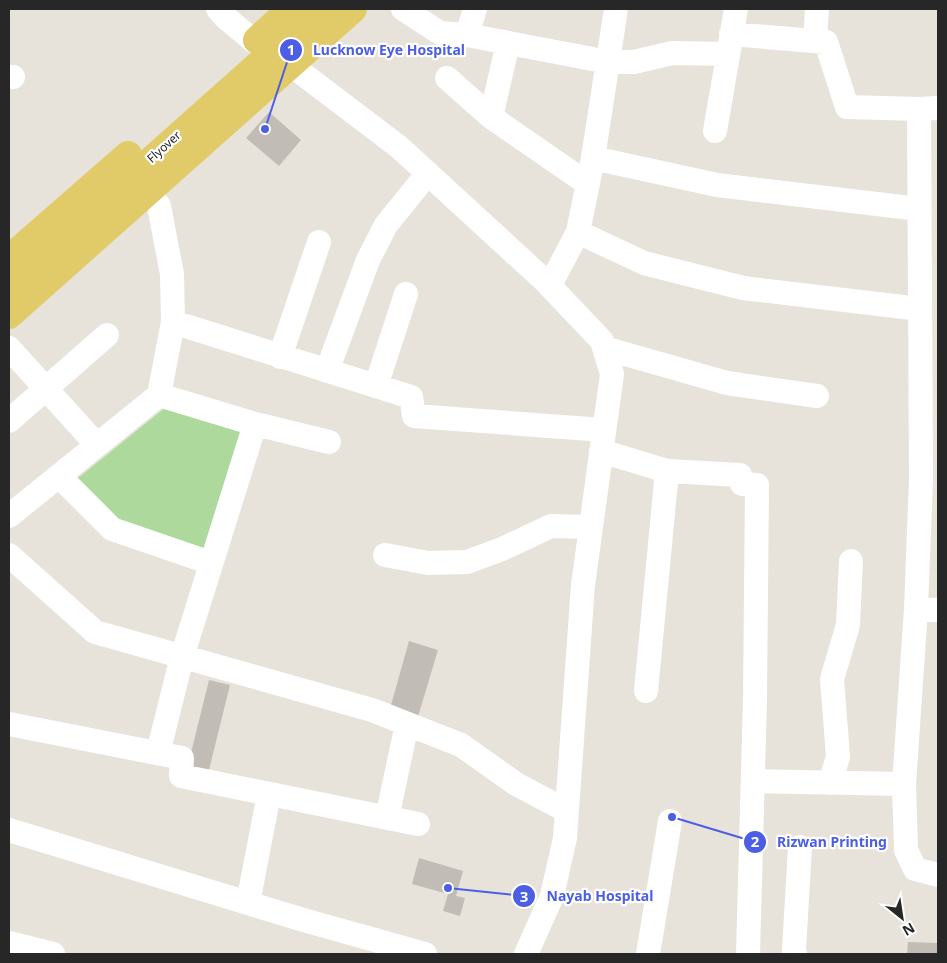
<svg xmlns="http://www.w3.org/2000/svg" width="947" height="963" font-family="'Noto Sans',sans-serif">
	<rect width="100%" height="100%" fill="#e8e3da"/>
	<path fill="#add99c" d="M166,407L247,431L206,553L115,522L72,483Z"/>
	<path fill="#c1bdb6" d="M269,112L301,140L279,166L246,138Z
		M409,641L438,650L417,720L389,712Z
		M209,680L230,685L208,774L187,769Z
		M419,858L463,871L456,896L465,898L460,916L443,911L448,894L412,884Z
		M908,942L938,943V954H907Z"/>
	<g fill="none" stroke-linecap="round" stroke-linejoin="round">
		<path stroke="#fff" stroke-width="24" d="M218,9L225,17L255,42L291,65L399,147L545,281L602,341L612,374L583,585L565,838L552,896L526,954
			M403,9L440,33L467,35L608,62H634L672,53L728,54
			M731,34L826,42L847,107L919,109L938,108
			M467,35L475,9
			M815,40L817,9
			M9,77H13
			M447,78L491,117L588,184
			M491,117L508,43
			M715,131L736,9
			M593,158L717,185L919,209
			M148,192L159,206L172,274L173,322L159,395
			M578,232L644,263L743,288L920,309
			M550,285L578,232L593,158L616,9
			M173,322L411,397L414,416L604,430
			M9,348L97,445
			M604,348L727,383L817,396
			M280,357L319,242
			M327,371L368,260L386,225L428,173
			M376,386L406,294
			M9,421L107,335
			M601,451L667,471L740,475L742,484L757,485L755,699L748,954
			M59,476L112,529L211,563
			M9,516L159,395L255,424L329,442
			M9,555L95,632L372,710L461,745L516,784L567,811
			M385,555L428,563L467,562L502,549L551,526L591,527
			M916,609L938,610
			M646,691L667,471
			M9,724L182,758L181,776L418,824
			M158,753L182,657L255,424
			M753,781L904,784L916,609L921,479L919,109
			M830,783L838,757L832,679L848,625L851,561
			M904,784L906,850L915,869L938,875
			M387,818L407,724
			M9,830L300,919L425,954
			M248,903L269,794
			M9,943L53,954
			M648,954L670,821
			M795,954L794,950L800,847"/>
		<path stroke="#e0cb68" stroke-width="28" d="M257,40L291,9
			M9,259L128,155
			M9,287L321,9
			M9,315L353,9"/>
	</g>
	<g text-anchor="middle" stroke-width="4.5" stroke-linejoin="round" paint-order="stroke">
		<g font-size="12" fill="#272727" stroke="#fff">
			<text transform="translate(164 147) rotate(-42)" y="4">Flyover</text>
		</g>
	</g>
	<path fill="none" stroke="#4b5ee4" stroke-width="2" d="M265 129L291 50M672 817L755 842M448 888L524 896"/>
	<g fill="#4b5ee4" stroke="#fff" stroke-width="2">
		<circle cx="265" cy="129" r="5"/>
		<circle cx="672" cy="817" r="5"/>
		<circle cx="448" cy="888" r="5"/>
		<circle cx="291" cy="50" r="12"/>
		<circle cx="755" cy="842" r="12"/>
		<circle cx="524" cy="896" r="12"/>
	</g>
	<g font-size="15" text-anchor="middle" font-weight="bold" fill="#fff">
		<text x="291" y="55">1</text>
		<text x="755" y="847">2</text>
		<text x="524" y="902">3</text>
	</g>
	<g font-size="14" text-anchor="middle" font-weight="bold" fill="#4b5ee4" stroke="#fff" stroke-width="4.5" stroke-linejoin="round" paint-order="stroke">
		<text x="389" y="55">Lucknow Eye Hospital</text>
		<text x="832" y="847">Rizwan Printing</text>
		<text x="600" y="901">Nayab Hospital</text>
	</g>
	<rect width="947" height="963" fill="none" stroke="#272727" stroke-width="20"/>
	<g transform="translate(902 918) rotate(150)" stroke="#ffffff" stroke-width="4" paint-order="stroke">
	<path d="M0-4L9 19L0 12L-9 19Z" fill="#272727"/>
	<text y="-8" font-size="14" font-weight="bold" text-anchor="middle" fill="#272727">N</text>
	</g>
</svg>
